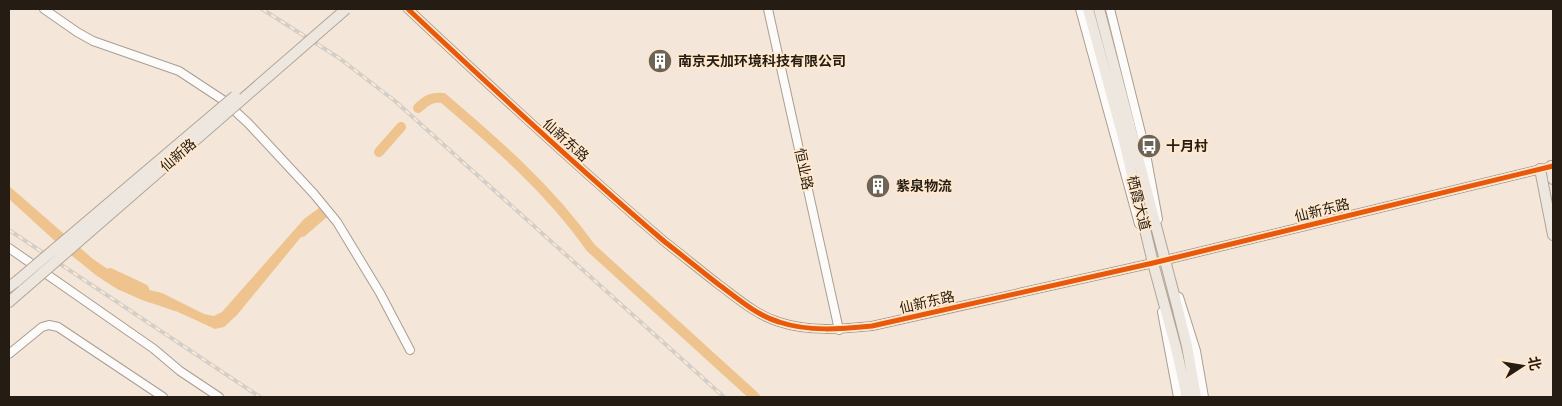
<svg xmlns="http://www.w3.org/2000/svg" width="1562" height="406" font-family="'IBM Plex Serif','Noto Sans SC',serif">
	<rect width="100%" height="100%" fill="#f4e7d9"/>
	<path fill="#eec38d" d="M9,186L93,259L125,281L145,289L162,293L204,314L214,316L222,312L304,219L319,208L324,209L237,315L224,327L215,329L178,312L142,300L117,289L97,276L66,251L9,199Z"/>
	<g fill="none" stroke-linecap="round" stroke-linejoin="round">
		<path stroke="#eec38d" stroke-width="10" d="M418,108C427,100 431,97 443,98C497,144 550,190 591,248L755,397
			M379,152L401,127
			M302,232L324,213
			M110,273L144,289"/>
		<g stroke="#a89e93" stroke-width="10">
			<path id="minor" d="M44,9L77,32L93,41L179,71L223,100L248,123L314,194L337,222L380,293L410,350
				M408,9C492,88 577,167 665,242C683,256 700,270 718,284C737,298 756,315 779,322C809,332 841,329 872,326L1153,263L1553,166
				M768,9L839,330
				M1080,9L1139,224
				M1110,9L1145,149L1158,219
				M9,248L154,349L180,371L219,397
				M1179,297L1196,351L1204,397
				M1162,312L1178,397
				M9,354L42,327L49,325L58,327L163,397"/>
		</g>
		<g stroke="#b3a595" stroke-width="12">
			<path id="major" d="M1088,9L1124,141L1153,263L1176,348L1187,397
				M1099,9L1176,302L1187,346L1196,397
				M1551,166L1553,179
				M1540,169L1553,235
				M9,287L17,281
				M9,302L24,289"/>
		</g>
		<use href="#minor" stroke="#fdfbf9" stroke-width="8"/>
		<use href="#major" stroke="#ede7e0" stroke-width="10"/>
		<g stroke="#d2ceca" stroke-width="4">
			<path id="rail" d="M262,9L339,58L395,101L724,397
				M9,230L260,397"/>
		</g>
		<use href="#rail" stroke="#ffe8ce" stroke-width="2" stroke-dasharray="5.5" stroke-linecap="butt"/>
		<g stroke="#b3a595" stroke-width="12" stroke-linecap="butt">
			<path id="major-bridge" d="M17,281L235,96
				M24,289L346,9"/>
		</g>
		<use href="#major-bridge" stroke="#ede7e0" stroke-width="10"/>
		<g stroke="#ffe8ce" stroke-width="8">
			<path id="cycleway" d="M408,9C492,88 577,167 665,242C683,256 700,270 718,284C737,298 756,315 779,322C809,332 841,329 872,326L1153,263L1553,166"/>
		</g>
		<use href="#cycleway" stroke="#e8590c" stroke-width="5"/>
	</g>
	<defs>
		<g id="building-disc" transform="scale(1.25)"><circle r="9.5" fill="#6d6458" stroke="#ffe8ce"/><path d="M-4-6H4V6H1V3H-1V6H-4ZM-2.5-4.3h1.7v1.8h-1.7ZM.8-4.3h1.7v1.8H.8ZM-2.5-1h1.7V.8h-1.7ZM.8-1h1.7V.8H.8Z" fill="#fff"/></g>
		<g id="bus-disc" transform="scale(1.25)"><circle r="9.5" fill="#6d6458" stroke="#ffe8ce"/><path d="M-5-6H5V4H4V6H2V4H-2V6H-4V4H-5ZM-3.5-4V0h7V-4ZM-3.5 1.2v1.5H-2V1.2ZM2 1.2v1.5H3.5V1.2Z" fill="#fff"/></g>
	</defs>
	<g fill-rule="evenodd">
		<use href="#building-disc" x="660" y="61"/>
		<use href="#bus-disc" x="1149" y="146"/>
		<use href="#building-disc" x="878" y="186"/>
	</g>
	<g text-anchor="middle" stroke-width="4" stroke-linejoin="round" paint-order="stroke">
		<g font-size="14" font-weight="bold" fill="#251d13" stroke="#ffe8ce" text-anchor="start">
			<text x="678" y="66">南京天加环境科技有限公司</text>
			<text x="1166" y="151">十月村</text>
			<text x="896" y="191">紫泉物流</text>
		</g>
		<g font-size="14" fill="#251d13" stroke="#ffe8ce">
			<text transform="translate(566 140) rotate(42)" y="5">仙新东路</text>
			<text transform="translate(178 155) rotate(-41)" y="5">仙新路</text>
			<text transform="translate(804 169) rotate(78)" y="5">恒业路</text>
			<text transform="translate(1139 203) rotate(76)" y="5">栖霞大道</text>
			<text transform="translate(1322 210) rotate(-14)" y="5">仙新东路</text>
			<text transform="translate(927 302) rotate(-13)" y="5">仙新东路</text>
		</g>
	</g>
	<rect width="1562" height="406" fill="none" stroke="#251d13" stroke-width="20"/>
	<g transform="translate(1522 366) rotate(78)" stroke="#ffe8ce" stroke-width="4" paint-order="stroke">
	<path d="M0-4L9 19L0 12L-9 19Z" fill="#251d13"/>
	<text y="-8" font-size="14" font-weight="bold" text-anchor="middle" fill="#251d13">北</text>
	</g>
</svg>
